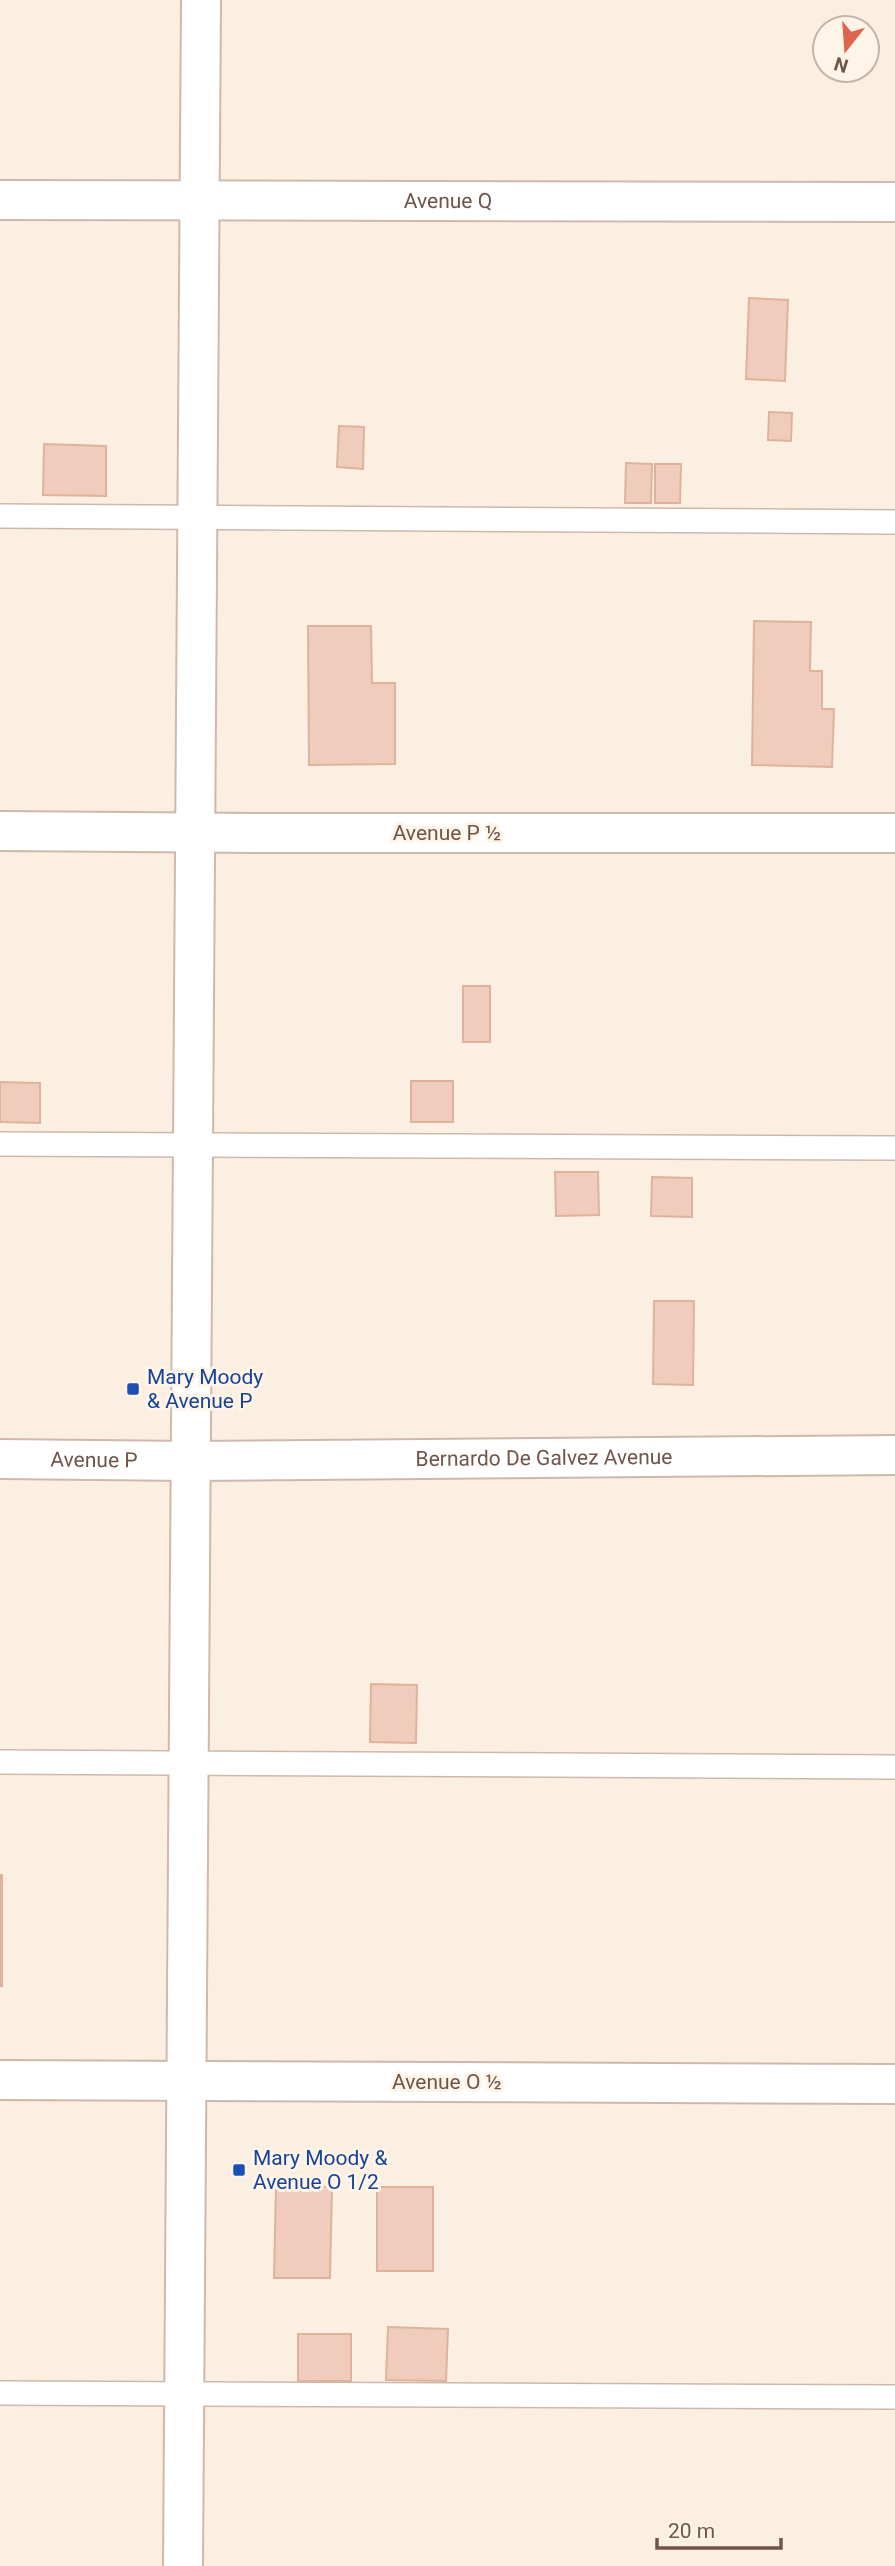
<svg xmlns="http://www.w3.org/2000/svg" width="895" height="2566" font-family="Roboto,sans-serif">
	<rect width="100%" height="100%" fill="#fbefe2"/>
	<path fill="#efccbb" stroke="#e0b29c" stroke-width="2" d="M749,298L788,300L785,381L746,379Z
		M769,412L792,413L791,441L768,440Z
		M339,426L364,427L363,469L337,467Z
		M44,444L106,446V496L43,495Z
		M626,463L652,464L651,503H625Z
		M655,464H681L680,503H655Z
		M754,621L811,622L810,671H822V709H834L832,767L752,765Z
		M308,626H371L372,683H395V764L309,765Z
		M463,986H490V1042H463Z
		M411,1081H453V1122H411Z
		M0,1082L40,1083V1123L0,1122Z
		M555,1172H598L599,1215L556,1216Z
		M652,1177L692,1178V1217L651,1216Z
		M654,1301H694L693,1385L653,1384Z
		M371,1684L417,1685L416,1743L370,1742Z
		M0,1875H2V1986H0Z
		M276,2186L332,2187L330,2278H274Z
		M377,2187H433V2271H377Z
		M388,2327L448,2329L446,2381L386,2380Z
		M298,2334H351V2381H298Z"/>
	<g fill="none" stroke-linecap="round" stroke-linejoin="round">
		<g stroke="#cdb9ac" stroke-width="26">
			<path id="lane" d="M0,516L895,522
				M0,1144L895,1148
				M0,1762L895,1767
				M0,2393L895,2397"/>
		</g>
		<g stroke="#cdb9ac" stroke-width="42">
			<g id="street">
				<path d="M0,831L259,833H895"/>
				<path id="s1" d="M190,1461L895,1455"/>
				<path d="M0,2080L895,2084"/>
			</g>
		</g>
		<g stroke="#d0b8aa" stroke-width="42">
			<g id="secondary">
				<path id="s2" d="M0,200L895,202"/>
				<path id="s3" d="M0,1459L190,1461"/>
				<path d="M183,2566L201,0"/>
			</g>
		</g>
		<use href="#lane" stroke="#fff" stroke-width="23"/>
		<use href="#street" stroke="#fff" stroke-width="38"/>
		<use href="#secondary" stroke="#fff" stroke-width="38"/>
	</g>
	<g fill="#1a4fb4" stroke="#fef4e7" stroke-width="2.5">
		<rect x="126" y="1382" width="14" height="14" rx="3.5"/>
		<rect x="232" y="2163" width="14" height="14" rx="3.5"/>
	</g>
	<g text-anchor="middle" stroke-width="6" stroke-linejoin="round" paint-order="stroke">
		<g font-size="21" fill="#71554a" stroke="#fef4e7">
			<text dy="7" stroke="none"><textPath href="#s2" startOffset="448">Avenue Q</textPath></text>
			<text x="447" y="840">Avenue P ½</text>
			<text dy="7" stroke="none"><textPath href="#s1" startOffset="354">Bernardo De Galvez Avenue</textPath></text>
			<text dy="7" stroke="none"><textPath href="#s3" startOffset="94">Avenue P</textPath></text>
			<text x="447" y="2089">Avenue O ½</text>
		</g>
		<g font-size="21" fill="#164399" stroke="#fef4e7" text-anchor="start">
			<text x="147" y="1384">Mary Moody<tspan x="147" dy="24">&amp; Avenue P</tspan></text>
			<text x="253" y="2165">Mary Moody &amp;<tspan x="253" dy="24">Avenue O 1/2</tspan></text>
		</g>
	</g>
	<g transform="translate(846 49) rotate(197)"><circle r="33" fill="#fef4e7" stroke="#c6b4a8" stroke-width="2"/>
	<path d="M0-5L12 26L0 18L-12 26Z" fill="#df644d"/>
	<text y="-10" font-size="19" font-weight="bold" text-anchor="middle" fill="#71554a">N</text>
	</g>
	<path d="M657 2538v10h124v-10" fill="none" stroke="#71554a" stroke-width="3.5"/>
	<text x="668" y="2538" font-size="21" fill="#71554a" stroke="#fef4e7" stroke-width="5" paint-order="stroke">20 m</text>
</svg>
